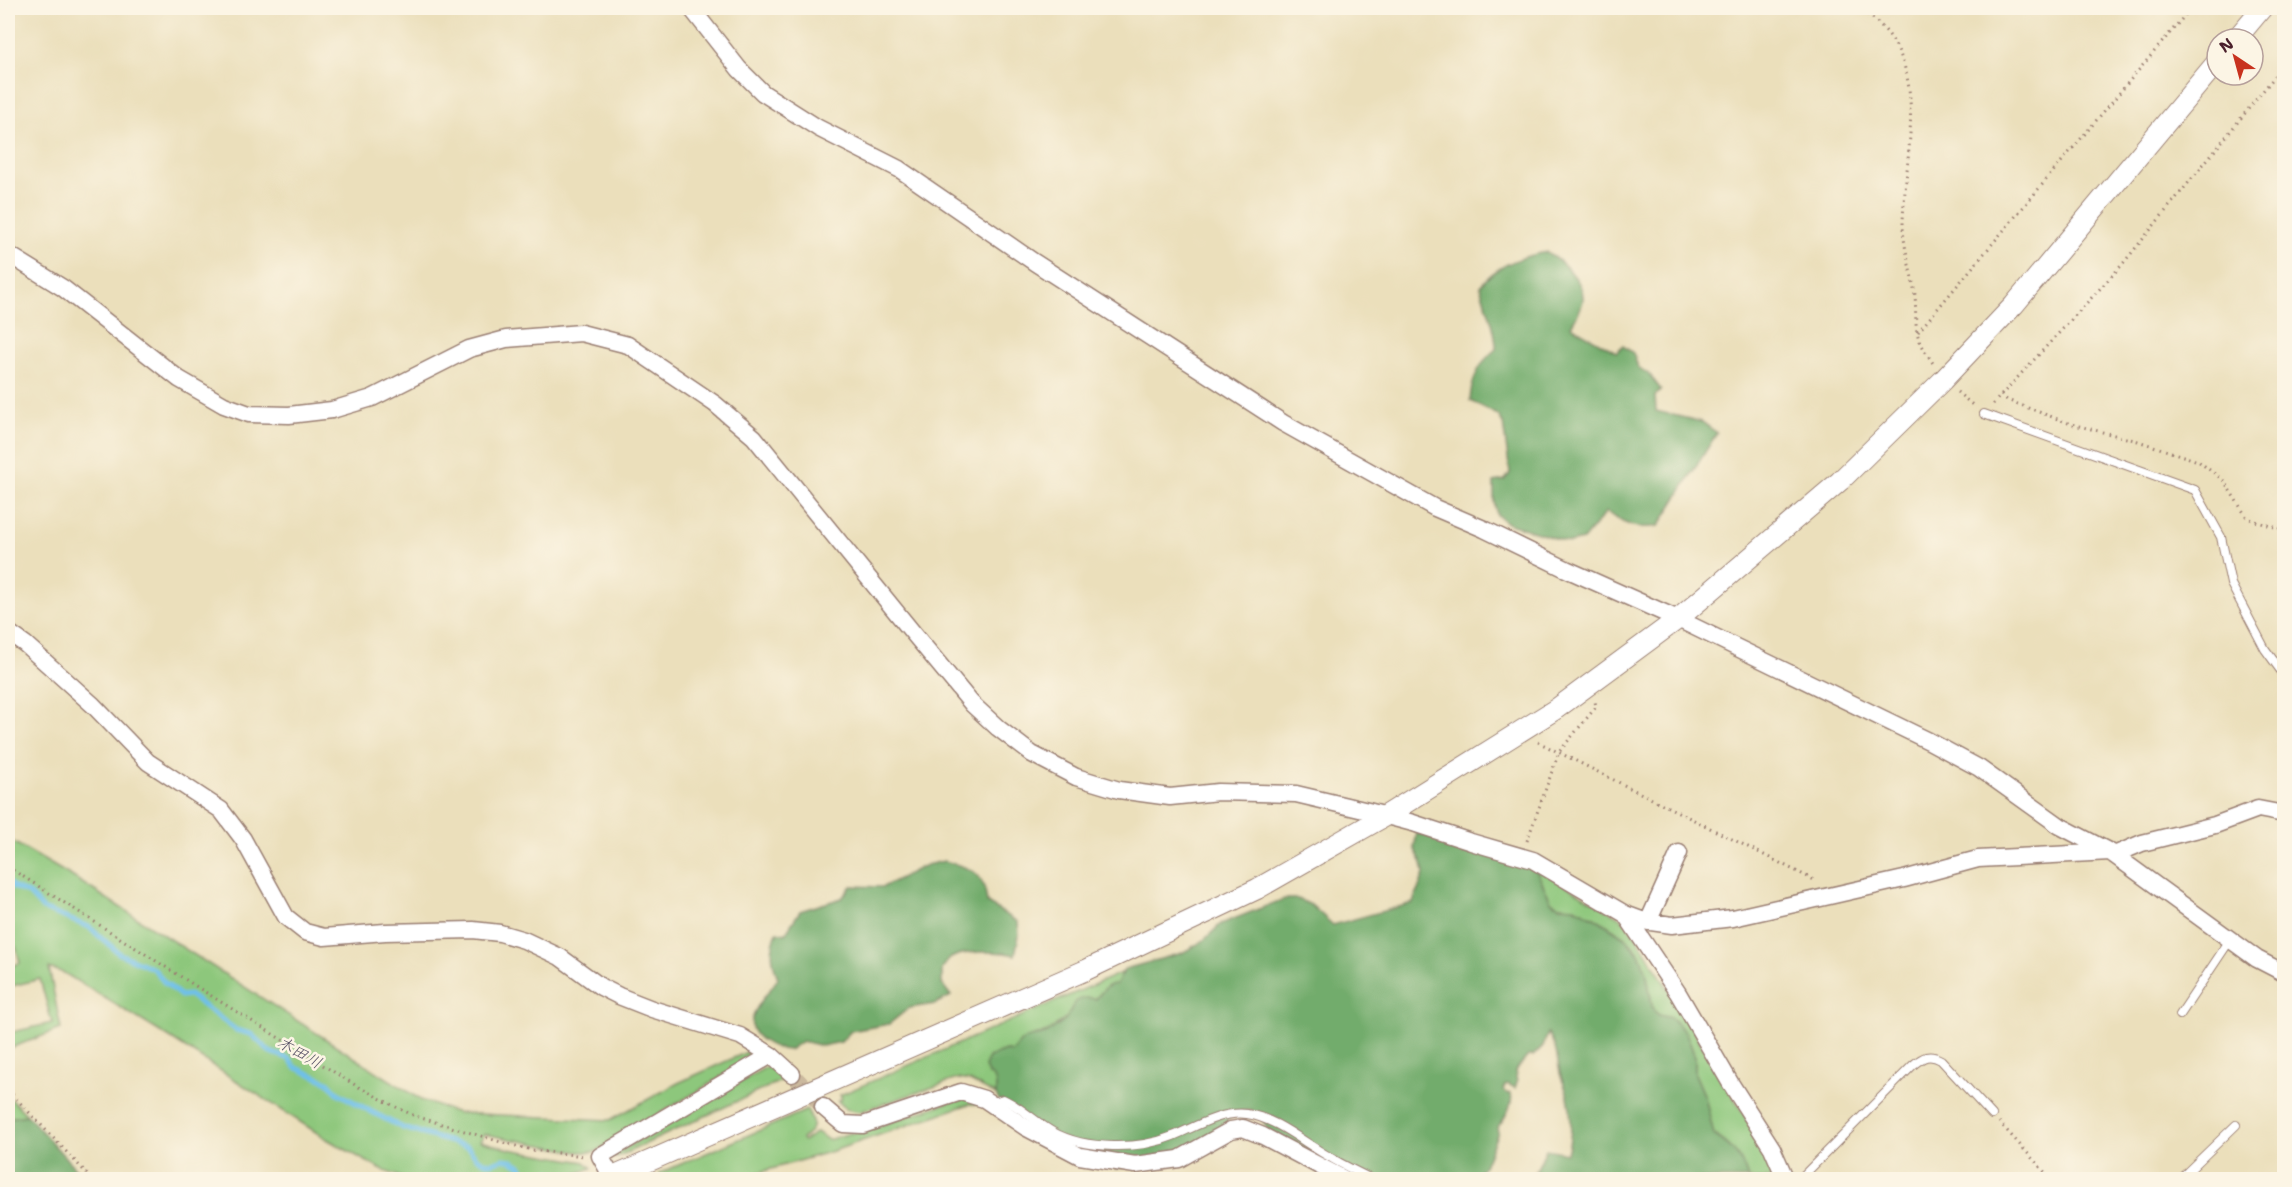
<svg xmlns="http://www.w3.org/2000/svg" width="2292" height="1187" font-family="'Shantell Sans','Klee One',sans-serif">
	<rect width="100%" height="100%" fill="#fcf5e5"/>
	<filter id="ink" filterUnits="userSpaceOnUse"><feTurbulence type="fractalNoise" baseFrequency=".0167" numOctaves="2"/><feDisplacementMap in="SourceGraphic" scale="12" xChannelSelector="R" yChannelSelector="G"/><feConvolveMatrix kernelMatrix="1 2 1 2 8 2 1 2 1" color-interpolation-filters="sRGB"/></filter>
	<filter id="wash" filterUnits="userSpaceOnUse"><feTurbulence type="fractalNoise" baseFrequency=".008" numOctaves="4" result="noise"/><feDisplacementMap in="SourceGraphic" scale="24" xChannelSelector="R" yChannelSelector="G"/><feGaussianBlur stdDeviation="1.35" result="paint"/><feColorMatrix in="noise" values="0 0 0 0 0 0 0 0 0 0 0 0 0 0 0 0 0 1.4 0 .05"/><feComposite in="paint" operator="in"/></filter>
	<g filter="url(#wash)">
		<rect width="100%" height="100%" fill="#ebdfbb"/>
		<path fill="#8dc77c" stroke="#6c7354" stroke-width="1.5" d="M8,839L73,877L421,1100L458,1113L610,1120L678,1083L751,1050L759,1055L595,1152H578L484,1134L480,1141L509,1149L585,1162L592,1168L562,1179H484L468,1174L466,1179L408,1180L380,1169L325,1138L170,1038L64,973L49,968L61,1029L8,1049V1033L52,1023L40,979L8,987V967L20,963L16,947L8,943Z
			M1534,866L1621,918L1635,934L1783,1179H1748C1743,1160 1731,1145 1714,1135L1705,1097L1695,1074V1057L1686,1033L1671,1018L1659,1015L1653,1010L1646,971L1639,953L1623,935L1594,917L1574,907L1559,906L1551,901Z
			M1123,972L1117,984L1106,988L1095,999L1087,998L1067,1018L1057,1024L1051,1031C1036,1036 1021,1037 1013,1052L1006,1051L989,1057L996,1082V1095L970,1081L957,1079L859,1112L846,1109L838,1101L842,1099L840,1095Z
			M766,1067L779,1072L785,1079L615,1158L613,1155Z
			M8,1095V1096L27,1115L8,1118Z
			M968,1099L983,1105L969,1104L833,1151L747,1176L744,1179L663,1180L659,1178L660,1173L807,1110C815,1123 815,1129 802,1139L804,1141L817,1132L828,1140L850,1133H859L955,1100Z"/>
		<path fill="#72ac6c" stroke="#5e664c" stroke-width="1.5" d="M1547,252C1561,261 1585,281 1583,300C1582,309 1575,318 1571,326L1616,352L1623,346L1633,353L1638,367L1650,375L1661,390L1655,396L1656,411L1702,422L1717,433L1659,526C1634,530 1627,525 1606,512L1583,540L1569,543L1507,523L1497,515L1494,502V482L1505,480L1510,473L1503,423L1498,415L1470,401C1471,379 1479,363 1496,349C1496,327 1486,307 1480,286C1496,265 1522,256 1547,252Z
			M1417,833L1534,866L1551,901L1559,906L1574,907L1594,917L1623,936L1639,954L1646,971L1653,1010L1659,1015L1671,1018L1686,1033L1695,1057V1074L1705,1097L1714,1135C1733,1147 1742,1158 1748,1179H1536V1171L1546,1149L1567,1153C1572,1136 1572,1114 1568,1096C1566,1088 1562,1081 1560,1073C1557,1059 1557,1046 1548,1033L1543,1046L1533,1056H1528L1515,1071L1517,1082L1515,1088L1508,1084L1505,1085L1503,1090L1506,1093L1511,1094C1514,1104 1504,1120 1497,1128L1498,1132L1484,1166L1473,1179H1338L1274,1144L1261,1116L1252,1110L1242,1111L1229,1118L1221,1131L1208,1141L1116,1169L1002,1106L996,1095V1082L993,1077L988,1074L985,1067L989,1057L1006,1051L1013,1052C1027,1028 1039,1042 1052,1029C1057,1026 1064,1021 1067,1017C1071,1012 1071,1005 1077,1001C1083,997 1089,998 1096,999C1102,992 1107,983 1117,984L1125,969L1182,953L1203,941L1221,924L1284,899H1298L1311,905L1333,925L1413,903L1424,874L1422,863L1414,848Z
			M944,861C973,869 984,871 987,903L1018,922L1019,935L1015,955C1000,951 964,950 951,958C948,960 944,966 942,969V984L951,996L935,1004L909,1008L889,1024L851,1031L841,1042L822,1046L802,1041L789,1050C779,1050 772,1047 763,1041C734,1023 768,996 778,978C771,960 770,949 777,932L785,934L800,911L842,898L851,886L883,887L926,865Z
			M27,1115L83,1177L85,1179H13L8,1172V1118Z"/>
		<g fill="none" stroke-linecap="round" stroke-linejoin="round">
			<path stroke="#6ec0ea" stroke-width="5" d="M8,882L13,887L29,894L43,909L89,927L120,954L154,969L164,982L181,996L189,995L236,1030L251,1034L270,1052L290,1059L295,1067L328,1082L338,1093L370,1111L403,1128L468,1147L476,1157L484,1162L492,1163L503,1159L511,1160L521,1166L526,1177L533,1180
				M545,1180L547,1174L550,1172L574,1180"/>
		</g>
	</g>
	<g filter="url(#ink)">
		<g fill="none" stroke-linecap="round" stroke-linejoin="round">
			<path stroke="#cbb99e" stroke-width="16" stroke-dasharray="16 8" stroke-linecap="butt" d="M792,1074L823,1107"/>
			<g stroke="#9a7f73" stroke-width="10">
				<path id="service" d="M1984,414L2195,490L2221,537L2231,584L2265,649L2284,675
					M2180,1015L2230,940
					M991,1103L1003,1099C1021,1107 1035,1122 1053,1132C1086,1150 1139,1150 1173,1136C1197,1126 1221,1111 1247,1114C1276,1118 1303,1142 1328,1156C1342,1165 1358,1172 1373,1180
					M1799,1180L1913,1065C1923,1057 1929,1053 1941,1060L1992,1115
					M2179,1180L2236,1125"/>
			</g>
			<g stroke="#9a7f73" stroke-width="19">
				<path id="minor" d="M691,8L739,69L763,93L818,128L899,169L1034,262L1283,423L1435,508L1484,529L1566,569L1678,619L1929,741L1979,768L2060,826L2110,852L2257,959L2284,973
					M8,254L63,288L179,379L224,405L249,414L289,415L332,410L372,398L469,349L506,339L581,333L628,345L715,404L754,437L914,634L972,704L998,728L1032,754L1076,777L1119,790L1170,797L1218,792L1296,794L1368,811L1413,823L1471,842L1533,860L1625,914L1644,921L1672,925L1733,918L1904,879L1978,859L2110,852
					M8,632L25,644L93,705L148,762L221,810L243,839L286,917L305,932L324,937L385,932L473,930L500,933L524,940L560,957L601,987L619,996L652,1009L740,1036L771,1055L792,1074
					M2114,855L2142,843L2215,825L2258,809L2284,814
					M1625,914L1678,993L1731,1084L1772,1148L1786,1180
					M1648,922L1679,853
					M823,1107L843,1124L863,1125L961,1092L984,1099L1025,1127L1080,1156L1135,1165L1179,1159L1231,1130L1243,1128L1263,1136L1346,1180
					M612,1177L600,1156L771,1055"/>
			</g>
			<g stroke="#9a7f73" stroke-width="22">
				<path id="tertiary" d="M2236,39L2262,8
					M606,1180L1086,970L1257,889L1385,816L1556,709L1678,619L1840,481L1943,380L2014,305L2217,62"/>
			</g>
			<path stroke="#9a7f73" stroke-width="3" stroke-dasharray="1.5 4.5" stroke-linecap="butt" d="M1857,8C1938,52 1903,155 1903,227C1904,250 1912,273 1915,295C1916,307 1915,320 1917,332C1919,343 1928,355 1934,365
				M1918,332L2191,8
				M1957,392L1975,407
				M2001,395L2007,400L2071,424L2138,441L2198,461L2224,481L2246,516L2252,520L2284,530
				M1993,404L2121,266L2284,65
				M1538,742L1816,881
				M1527,841L1559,752L1596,707L1595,701
				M8,867L213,997L355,1085L396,1107L415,1116L504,1143L532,1150L584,1156
				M8,1090L93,1180
				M1999,1122L2052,1180"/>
			<use href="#service" stroke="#fff" stroke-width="8"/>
			<use href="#minor" stroke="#fff" stroke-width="16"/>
			<use href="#tertiary" stroke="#fff" stroke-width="20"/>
		</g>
	</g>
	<g text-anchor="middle" stroke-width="5" stroke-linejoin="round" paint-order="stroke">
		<g font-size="16" font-style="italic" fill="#554f64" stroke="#fcf5e5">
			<text transform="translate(300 1052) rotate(29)" y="6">木田川</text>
		</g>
	</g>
	<rect width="2292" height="1187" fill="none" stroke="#fcf5e5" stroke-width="30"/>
	<g transform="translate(2235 57) rotate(324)"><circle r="28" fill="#fcf5e5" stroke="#b59f9b" stroke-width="1.5"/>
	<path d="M0-4.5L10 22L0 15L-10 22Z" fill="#c8321e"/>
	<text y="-9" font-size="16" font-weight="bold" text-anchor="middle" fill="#4a1f2b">N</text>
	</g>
</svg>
